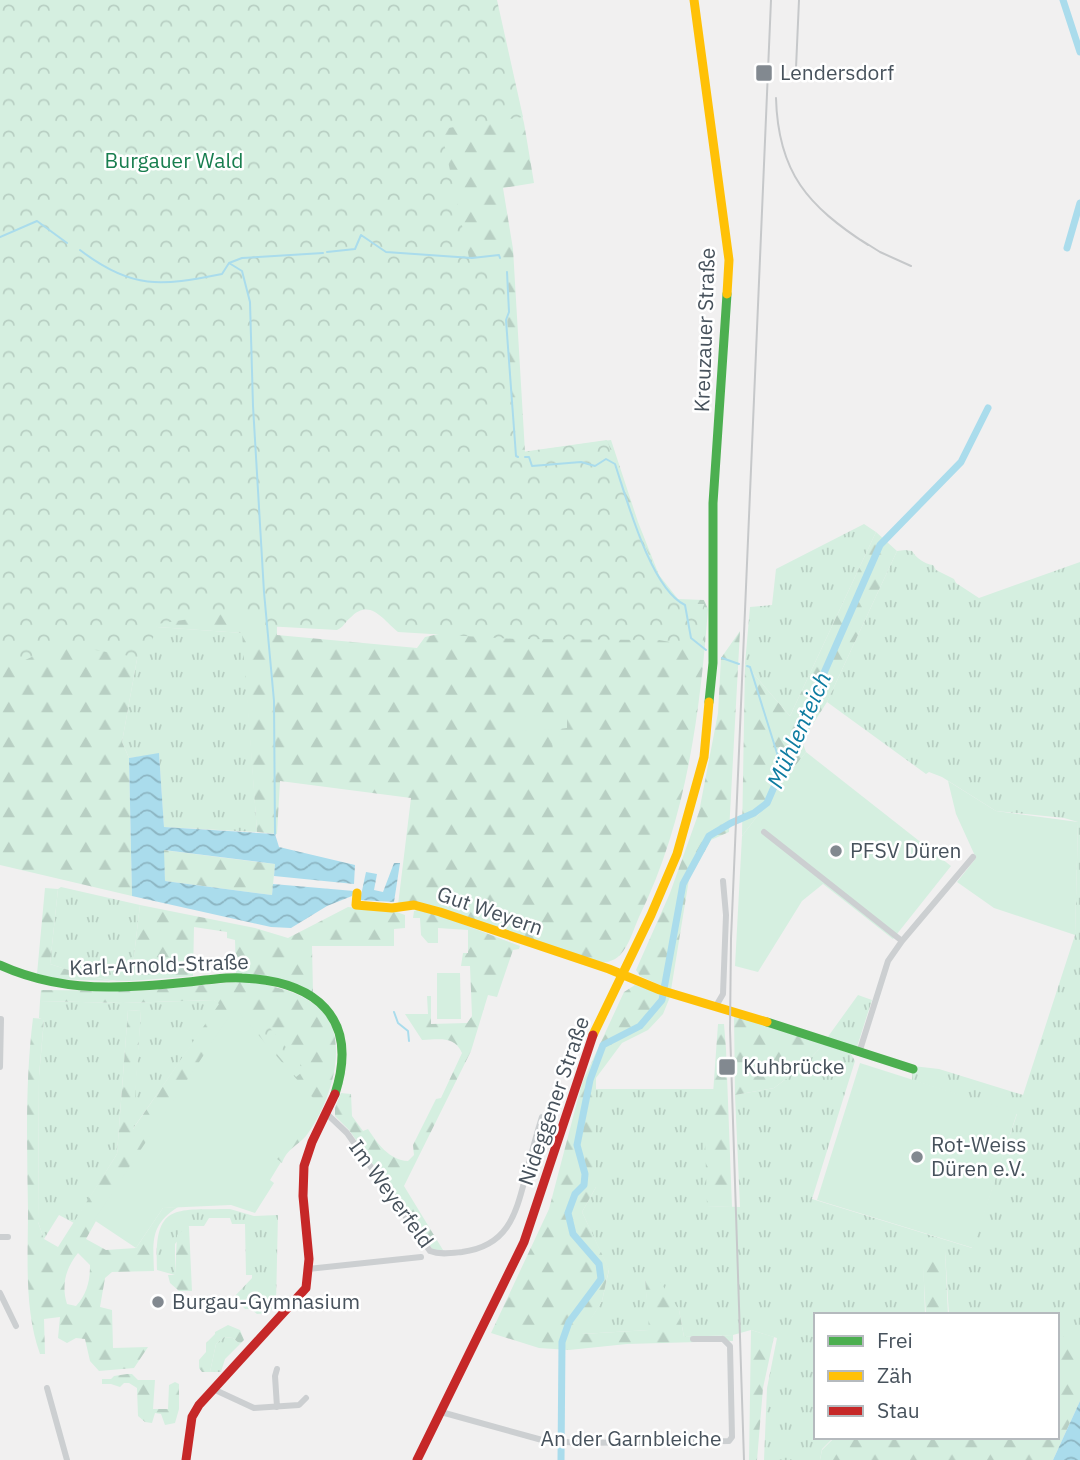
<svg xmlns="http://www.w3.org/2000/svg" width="1080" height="1460" font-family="'IBM Plex Sans',sans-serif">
	<defs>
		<pattern id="grass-tufts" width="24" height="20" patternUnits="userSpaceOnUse" patternTransform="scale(1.75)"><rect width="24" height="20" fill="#d5efe0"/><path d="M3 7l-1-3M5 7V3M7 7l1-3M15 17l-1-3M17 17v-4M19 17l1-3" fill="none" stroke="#b8cfc3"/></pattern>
		<pattern id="forest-firs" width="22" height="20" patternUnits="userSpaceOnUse" patternTransform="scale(1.75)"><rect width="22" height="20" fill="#d5efe0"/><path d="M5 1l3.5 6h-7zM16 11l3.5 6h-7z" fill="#b8cfc3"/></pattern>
		<pattern id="park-crowns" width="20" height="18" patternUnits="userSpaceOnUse" patternTransform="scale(1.75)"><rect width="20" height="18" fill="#d5efe0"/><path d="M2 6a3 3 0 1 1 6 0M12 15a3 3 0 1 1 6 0" fill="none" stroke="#b8cfc3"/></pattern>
		<pattern id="water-waves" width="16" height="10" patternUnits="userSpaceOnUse" patternTransform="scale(1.75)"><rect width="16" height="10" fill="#aadcec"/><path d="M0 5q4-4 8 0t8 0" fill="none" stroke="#8cb5c2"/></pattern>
	</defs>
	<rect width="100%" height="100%" fill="#f1f0f0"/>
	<path fill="url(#grass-tufts)" d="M864,524L876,532L790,716L745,664L750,607L772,605L776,569Z
		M905,550L912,551C916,558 925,564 933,565L936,570L954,579L956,583L979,598L1080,562V1336L1057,1338V1315H949L945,1251H923L925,1315H816V1437H834L822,1449L820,1460H764L767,1388L777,1338L751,1330L733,1335L684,1337L679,1310L645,1279L650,1330L581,1334L602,1301L609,1270L582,1212L596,1187V1089H715L707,1206L740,1207L735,1095L774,1088L803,1066L824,1044L851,1054L855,1061L812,1199L972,1248L1017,1114L912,1080L913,1066L939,1069L1023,1095L1075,935L1078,822L1064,818L996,811L942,777L929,772L926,774L827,702L897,551Z
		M143,626L243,633L257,832L164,827L159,754L129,758L122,742Z
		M61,887L140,905L131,981C102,982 78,973 50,964L58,889Z
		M858,995L872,1000L857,1047L827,1038Z
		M214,1000L220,1004L132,1130L141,1011L128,1010L117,1154L74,1223L59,1215L44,1239L38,1222L39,1076L44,1020L39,1018L40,1001L123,1003Z
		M230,1209L254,1216L278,1215L276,1303L269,1313L257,1314L251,1309H245L234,1297L252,1278V1275H246L245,1224H232L230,1218H209L204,1226H189L175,1244V1275L157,1270C154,1203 173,1210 230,1209Z
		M224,1337L233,1338L240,1344L225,1359L221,1372H210L216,1344Z"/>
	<path fill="url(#forest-firs)" fill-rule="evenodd" d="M0,0H493L524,123L534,183L503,188L513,249L525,452L611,440L638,522L659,575L678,599L704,600L708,609C700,714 686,822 639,917C634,928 629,946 620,955C614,962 603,963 595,963L492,926L398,905L411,798L280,781L277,834L257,832L242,633L143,626L122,742L129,758L132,896L0,865ZM275,344L439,634L425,637L417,648L277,635Z
		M876,532L897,551L827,702L802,741L806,752L742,836L745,664L790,716Z
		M740,631L729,832L711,840L689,879L671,990L640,976L636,970L670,893L699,812L718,713L721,658Z
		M163,850L275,864L272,895L165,881Z
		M45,888L58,889L50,964L90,977L114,981L50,979V977L37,974Z
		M140,905L255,928L288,938L348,907L394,911L405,915V928L394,929V946H312L313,993L271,977L236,973L235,940L227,938V932L194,927L193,976L131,981Z
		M417,910L444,917L520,946L519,949L513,950L497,997L488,995L471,1051L404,1186L443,1250H433L349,1130L335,1116V1108L341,1093L351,1094L352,1116L363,1131L368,1129C377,1143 389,1160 408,1161L414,1155L413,1145L436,1099L441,1098L462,1053C454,1035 438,1040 422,1040L405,1014H428L427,996H431V1024L467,1023L472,1016L470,966H461L463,953H468V930L438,928V943H428L421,935L420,918H413L414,911Z
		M247,981C272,986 302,991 321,1010C352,1041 329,1106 306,1136C298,1145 286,1150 282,1163L276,1159L96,1221L86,1239L106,1250L136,1248L163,1208L178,1207C150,1225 153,1241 154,1271L112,1272L105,1278L100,1307L112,1310L113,1348L148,1347L134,1368L99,1371L90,1361L85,1339L76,1338L67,1343L58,1338L60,1317L44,1319L45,1354H40C24,1310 28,1257 28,1211C27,1146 25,1082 33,1018L44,1019L39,1076L38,1222L44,1239L58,1247L117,1154L128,1010L141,1011L133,1129L219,1004L214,1000L123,1003L40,1001L41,990L139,991ZM78,1253L90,1265C90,1281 87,1294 76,1306L67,1304C61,1284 66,1268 78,1253Z
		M635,985L670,997L663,1014L648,1030L622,1043L596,1078V1187L582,1212L609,1269L602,1301L582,1334L649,1330L645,1279L655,1274L679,1310L684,1337L733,1335V1341L627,1344L569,1350L539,1348L491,1333L549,1209L582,1083L624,992Z
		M734,1014L824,1044L803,1066L774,1088L735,1095Z
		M718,1024H724L726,1049L732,1207L707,1206L705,1139L710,1136Z
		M189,1226L192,1291H179L170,1283L168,1275H175L177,1235Z
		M945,1250L948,1315H926L922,1251Z
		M228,1325L240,1330L244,1340L240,1344L233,1338L224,1337L216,1344L210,1372H202L199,1368V1360L206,1352V1343L215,1334V1332Z
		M751,1330L774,1337L763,1388L757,1460H749Z
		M1077,1334L1080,1336V1401L1053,1460H820L822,1450L835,1437H1057V1338Z
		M127,1374H132L138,1380H155L153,1409H168L169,1385L175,1382L179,1384V1409L175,1423L165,1425L161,1414L155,1413L152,1423L145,1422L138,1416L137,1388L129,1383H124L120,1387L111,1384H102V1379H111L114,1376Z"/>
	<path fill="url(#park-crowns)" d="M0,0H497L523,117L441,129L470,262L508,265L507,316L515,453L607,440C619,473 650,574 673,596C682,604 693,604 704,604V646L703,648L659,640L516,639L398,632C383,620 370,597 350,618C344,623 344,627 337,630L265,626L251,633L248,610L157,624L147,659L55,643C34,652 23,673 0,652Z
		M265,1022L305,1070L296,1077L256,1029Z"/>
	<path fill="#d5efe0" d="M567,713V728L559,729L560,738H563L564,747L555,748V751H553L551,729L520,731V717Z
		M806,752L951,866L893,939L823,884L802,901L758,972L735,966L742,836Z
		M948,781L996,811L1078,822L1075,935L994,908L957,882L976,858L956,814Z
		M437,973H460L461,1019H437Z
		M235,1008L319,1105L277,1159L281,1162L270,1180L274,1183L255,1213L231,1205L163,1208L136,1248L94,1220Z
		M860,1063L1017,1113L973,1248L817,1200Z"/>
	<path fill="url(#water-waves)" d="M159,753L164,827L275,834L279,847L355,865L354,884L274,876L275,864L164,850L165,881L272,895L273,884L354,891L352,896L327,906L291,928L271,927L132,896L129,758Z
		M394,863H400L394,902L360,900L366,872L377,874L374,890L383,892Z
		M1080,1401V1460H1053Z"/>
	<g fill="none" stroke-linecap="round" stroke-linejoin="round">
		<path stroke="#aadcec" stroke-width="2" d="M0,237L37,221L67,243
			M80,250C132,290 161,286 222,274L229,263L242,258L323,253
			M327,252L355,249L361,235L386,252L472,258L499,255L500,258
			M229,263L242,271L250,302L253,406L264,592L274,701L275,834
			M507,272L509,312L506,320L516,456L518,457
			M525,457H529L532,466L581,462L595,466L606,459L615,464C627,500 651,589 685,605L691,638L706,650
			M722,658L739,664
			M747,666L750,667L782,769
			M394,1012L398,1023L408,1031L409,1041"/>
		<path stroke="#aadcec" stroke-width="7" d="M1063,0L1080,52
			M1067,248L1080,203
			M561,1460L562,1342L569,1322L601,1279L599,1264L573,1234L568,1213L575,1194L584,1185L585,1174L577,1145L590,1080L603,1045L640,1026L662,1000L683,884L709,836L731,823L754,813L767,803L880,545L961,462L988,408"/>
		<path stroke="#cccfd1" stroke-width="6" d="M764,832L902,941
			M716,1006L723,994L726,915L723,881
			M859,1053L888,961L902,941L973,857
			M0,1067L1,1019
			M327,1114L347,1133L430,1251C440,1255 452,1253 462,1252C509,1246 516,1213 526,1175C531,1155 536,1136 542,1117
			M0,1237H8
			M308,1269L421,1257
			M0,1293L16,1326
			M47,1388L67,1460
			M213,1389L254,1408L299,1405L306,1398
			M277,1407L275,1376L277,1369
			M441,1412L542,1440L578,1443L729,1441L732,1437L730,1346L723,1339H693"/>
		<path stroke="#4caf50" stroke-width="9" d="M709,702L713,663V503L727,294
			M0,965C35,981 70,987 109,987C141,987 173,984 205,980C217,979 230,977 242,978C315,981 360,1017 335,1094
			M767,1022L913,1069"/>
		<path stroke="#ffc107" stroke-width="9" d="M694,0L729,260L727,294
			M357,893L356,905L392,908L414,905L440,912L609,969L660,990L767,1022
			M593,1035L651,915L677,854L704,757L709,702"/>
		<path stroke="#c62828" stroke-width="9" d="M186,1460L192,1417L199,1405L306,1288L309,1259L303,1196L304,1166L312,1142L335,1094
			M417,1460L524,1242L593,1035"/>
		<path stroke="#c6c8ca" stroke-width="2" d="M796,68L799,0
			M776,98C778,173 808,206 868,245
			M861,240L880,252L911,266
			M744,1460L730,1029L731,939L771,0"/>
	</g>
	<g fill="#828990" stroke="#fff" stroke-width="2.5">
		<rect x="755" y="64" width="18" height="18" rx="3.5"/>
		<circle cx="836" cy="851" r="7"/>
		<rect x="718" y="1058" width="18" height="18" rx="3.5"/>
		<circle cx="917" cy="1157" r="7"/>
		<circle cx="158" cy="1302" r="7"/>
	</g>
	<g text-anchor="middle" stroke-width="5" stroke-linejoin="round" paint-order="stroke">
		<g font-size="21" fill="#47525c" stroke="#fff" text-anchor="start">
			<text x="780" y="80">Lendersdorf</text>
			<text x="850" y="858">PFSV Düren</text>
			<text x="743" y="1074">Kuhbrücke</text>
			<text x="931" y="1152">Rot-Weiss<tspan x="931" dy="24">Düren e.V.</tspan></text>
			<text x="172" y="1309">Burgau-Gymnasium</text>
		</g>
		<g font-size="21" fill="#187e4f" stroke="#fff">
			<text x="174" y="168">Burgauer Wald</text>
		</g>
		<g font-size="21" fill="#47525c" stroke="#fff">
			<text transform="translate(705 330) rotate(-88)" y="7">Kreuzauer Straße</text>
			<text transform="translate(490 911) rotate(19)" y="7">Gut Weyern</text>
			<text transform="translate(159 965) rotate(-2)" y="7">Karl-Arnold-Straße</text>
			<text transform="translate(554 1101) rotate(-71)" y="7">Nideggener Straße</text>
			<text transform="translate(391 1194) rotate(54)" y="7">Im Weyerfeld</text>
			<text x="631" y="1446">An der Garnbleiche</text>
		</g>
		<g font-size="23" font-style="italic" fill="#0e7ca1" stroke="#fff">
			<text transform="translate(799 730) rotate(-66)" y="8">Mühlenteich</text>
		</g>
	</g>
	<rect x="814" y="1313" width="245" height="126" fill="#ffffff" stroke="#b5babe" stroke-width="2"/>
	<rect x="828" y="1336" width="35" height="10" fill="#4caf50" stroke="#b5babe" stroke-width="2"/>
	<text x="877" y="1348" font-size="21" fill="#47525c">Frei</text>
	<rect x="828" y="1371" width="35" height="10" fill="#ffc107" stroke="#b5babe" stroke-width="2"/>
	<text x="877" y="1383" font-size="21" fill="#47525c">Zäh</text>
	<rect x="828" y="1406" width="35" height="10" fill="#c62828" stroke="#b5babe" stroke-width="2"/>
	<text x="877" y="1418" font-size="21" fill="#47525c">Stau</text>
</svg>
